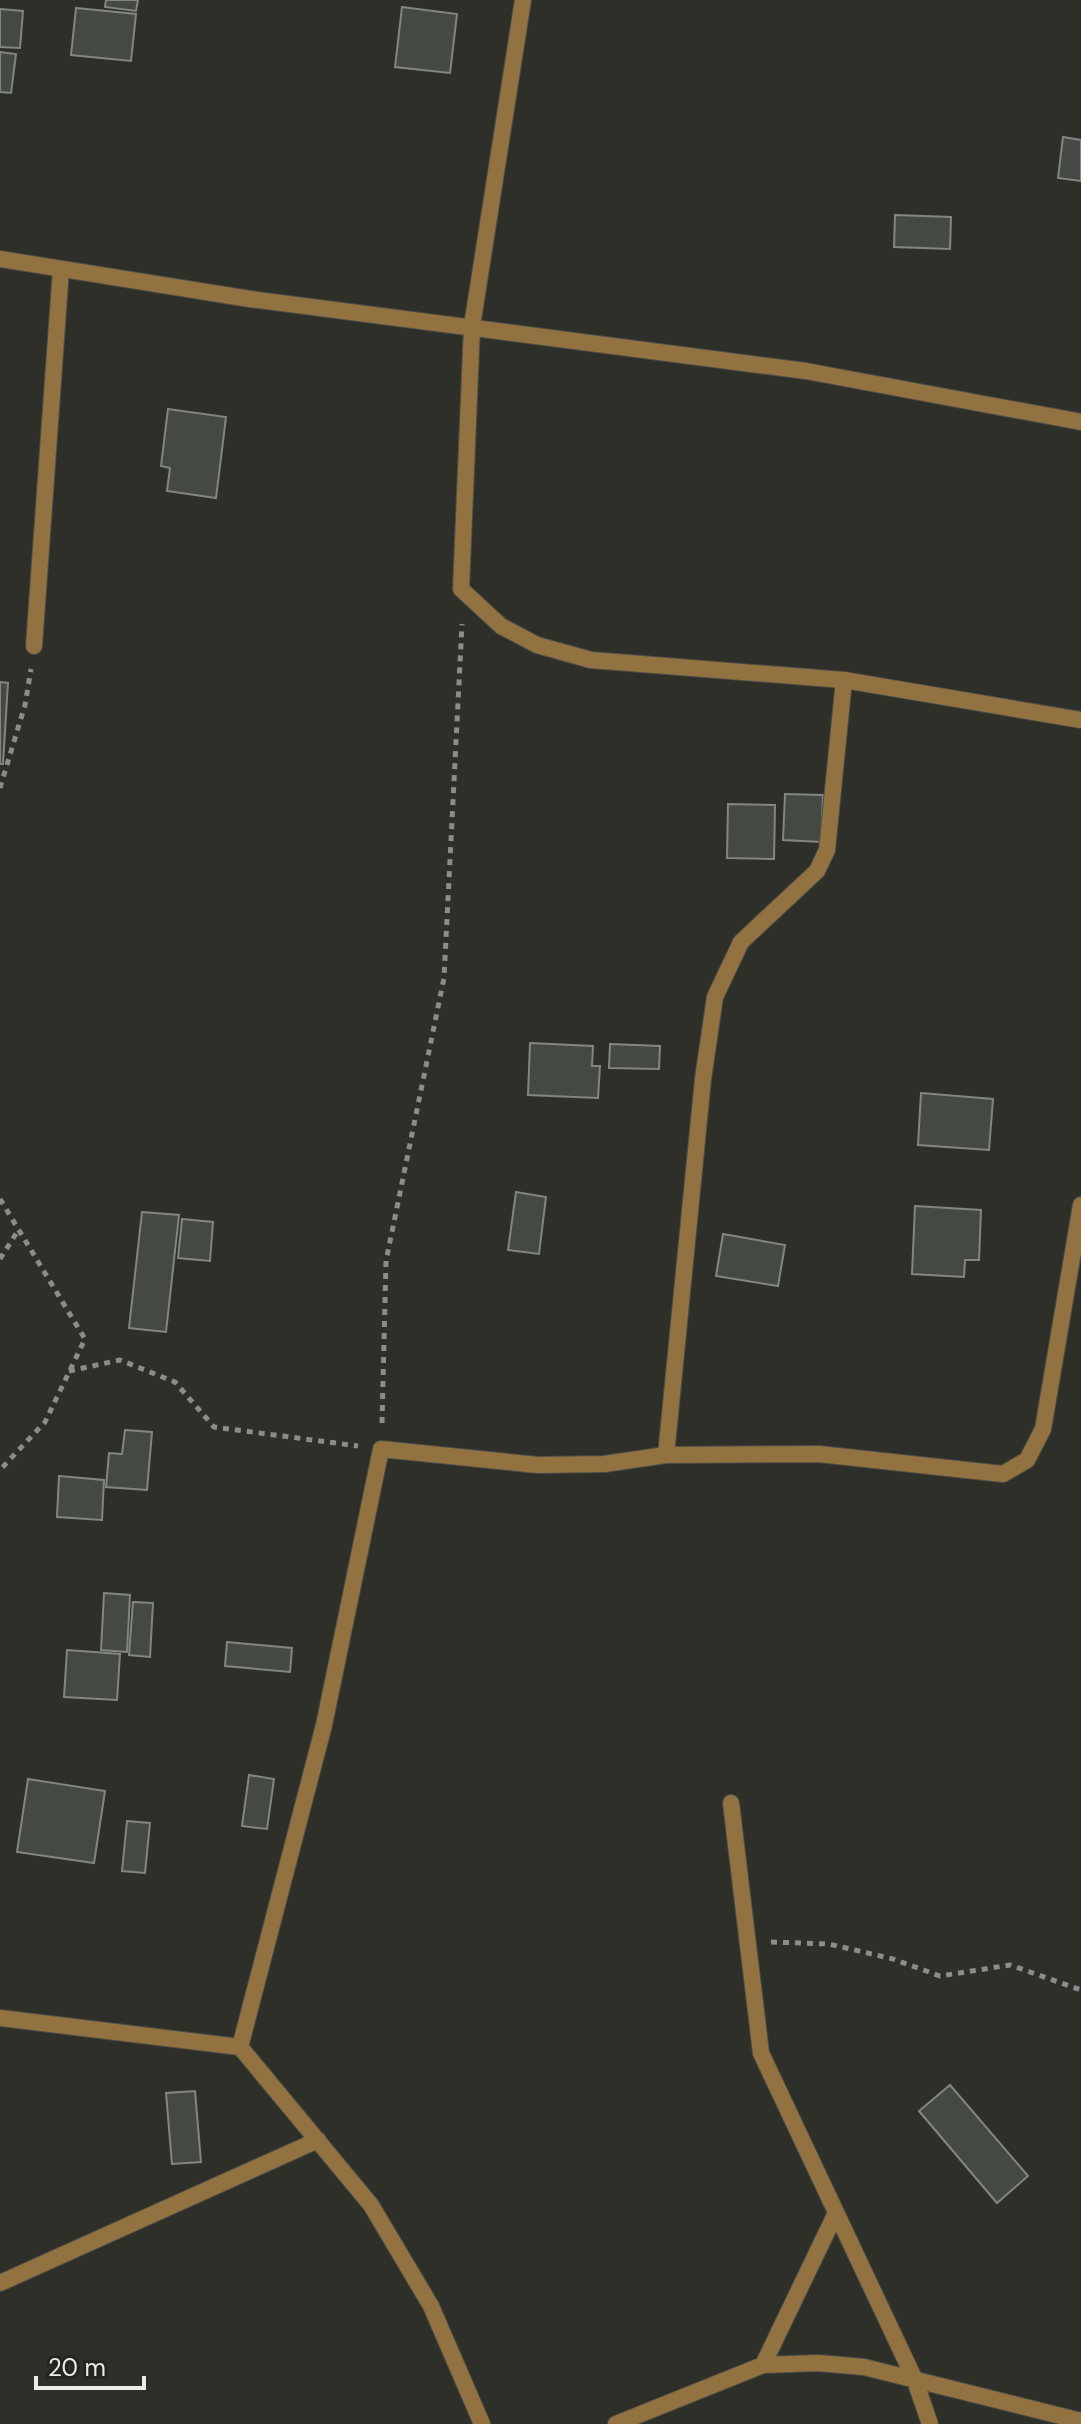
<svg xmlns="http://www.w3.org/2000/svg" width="1081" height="2424" font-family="'DM Sans',sans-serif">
	<rect width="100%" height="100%" fill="#2f2f2a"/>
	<path fill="#454944" stroke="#828680" stroke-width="2" d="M106,0H138L136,11L105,7Z
		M402,7L457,14L450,73L395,67Z
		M76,8L136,14L131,61L71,55Z
		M0,9L23,11L20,48L0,47Z
		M0,52L16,54L11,93L0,92Z
		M1063,137L1081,140V181L1058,178Z
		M895,215L951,217L950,249L894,247Z
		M168,409L226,417L216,498L167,491L170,468L161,466Z
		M0,682L8,683L3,764H0Z
		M785,794L823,795L821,842L783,840Z
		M728,804L775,805L774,859L727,858Z
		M530,1043L593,1046L592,1066H600L598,1098L528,1095Z
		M610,1044L660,1046L659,1069L609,1068Z
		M921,1093L993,1099L989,1150L918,1145Z
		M516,1192L546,1197L539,1254L508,1250Z
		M915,1206L981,1210L979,1260H965L964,1277L912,1274Z
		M142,1212L179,1215L166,1332L129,1328Z
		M182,1219L213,1222L210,1261L178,1258Z
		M723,1234L785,1245L778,1286L716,1276Z
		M125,1430L152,1432L147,1490L106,1487L109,1453L122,1454Z
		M59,1476L104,1480L102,1520L57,1517Z
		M104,1593L130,1595L127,1652L101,1650Z
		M133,1602L153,1603L150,1657L129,1655Z
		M227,1642L292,1648L290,1672L225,1666Z
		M67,1650L120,1654L117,1700L64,1697Z
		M249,1775L274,1779L267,1829L242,1826Z
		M28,1779L105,1791L94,1863L17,1852Z
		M127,1821L150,1823L145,1873L122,1871Z
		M950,2085L1028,2176L997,2203L919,2111Z
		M195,2091L201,2162L172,2164L166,2093Z"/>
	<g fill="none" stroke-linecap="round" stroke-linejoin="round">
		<g stroke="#4d4d48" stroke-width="18">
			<path id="street" d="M523,0L472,326L461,589L501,626L537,645L591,660L844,680L1081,720
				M0,259L250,299L806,371L1081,422
				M34,646L61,269
				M666,1455L703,1079L715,997L741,942L817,871L827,850L844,680
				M731,1803L761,2053L914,2378L930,2424
				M0,2018L240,2047L371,2205L431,2306L482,2424
				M240,2047L324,1725L381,1449L538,1465L604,1464L666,1455L819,1454L1003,1474L1027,1460L1043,1429L1081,1205
				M0,2283L318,2140
				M763,2365L835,2215
				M616,2424L763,2365L818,2363L864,2367L1081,2421"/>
		</g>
		<path stroke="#8c8c88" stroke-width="5" stroke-dasharray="6 6" stroke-linecap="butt" d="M0,788L25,705L31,669
			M0,1199L85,1339L45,1422L0,1470
			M0,1259L19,1229
			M69,1371L120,1360L175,1382L214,1427L358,1446
			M382,1423L386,1261L444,978L462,624
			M771,1942L829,1944L893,1959L940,1976L1010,1965L1081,1990"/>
		<use href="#street" stroke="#927241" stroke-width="16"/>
	</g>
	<path d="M36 2376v12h108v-12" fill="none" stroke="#ebebe7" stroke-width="4"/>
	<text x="48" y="2376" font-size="24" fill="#ebebe7" stroke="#252520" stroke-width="6" paint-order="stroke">20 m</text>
</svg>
